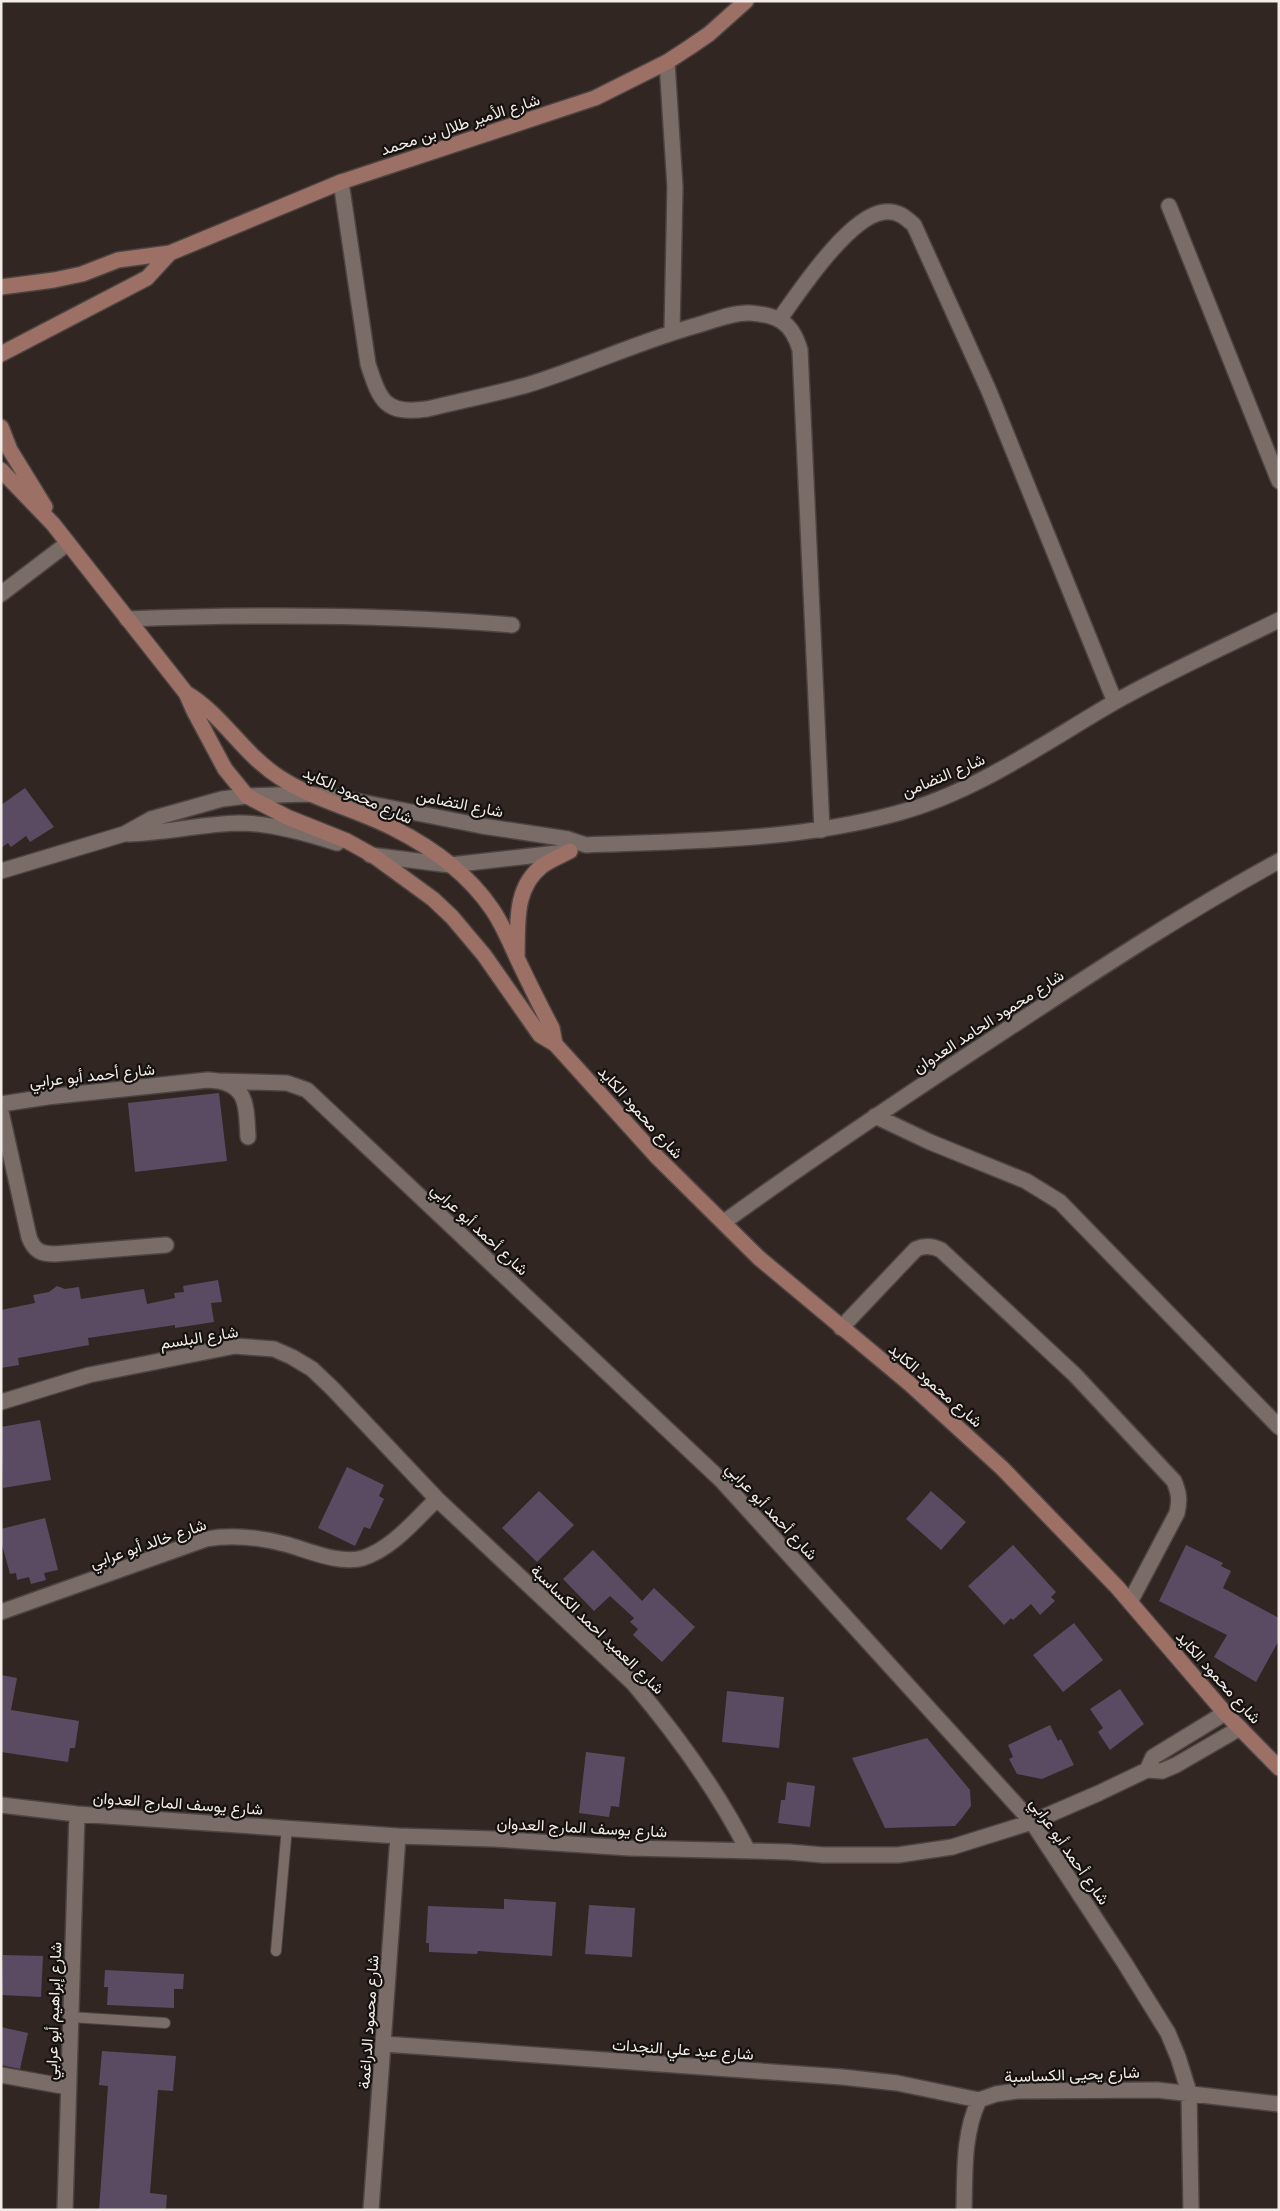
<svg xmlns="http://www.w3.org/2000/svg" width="1280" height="2211" font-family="'Nunito Sans',Vazirmatn,sans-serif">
	<rect width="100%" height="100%" fill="#312622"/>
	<path fill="#5a4b63" d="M25,788L54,827L30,842L26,836L11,847L8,843L1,848V805Z
		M219,1093L227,1161L135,1172L128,1103Z
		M218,1280L222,1302L211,1303L214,1322L175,1328V1325L88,1338L89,1345L18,1358L19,1365L1,1368V1310L35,1303L33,1295L49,1292L57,1286L65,1289L79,1287L81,1299L144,1289L147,1304L175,1298L174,1293L184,1292L183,1286Z
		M40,1420L51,1480L3,1488L1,1427Z
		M347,1467L384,1485L379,1496L384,1499L370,1529L364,1527L355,1546L318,1528Z
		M539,1491L574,1525L537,1562L502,1528Z
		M931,1491L966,1522L941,1550L906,1519Z
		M45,1518L58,1570L44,1573L46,1580L31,1584L29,1577L17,1580L16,1573L10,1574L1,1541V1529Z
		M1013,1545L1056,1592L1051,1597L1055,1601L1040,1615L1031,1604L1013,1620L1011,1618L1004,1625L968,1586Z
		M1186,1545L1223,1563L1221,1566L1231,1571L1223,1588L1279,1618V1640L1256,1682L1214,1657L1227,1635L1159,1601Z
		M593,1550L642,1601L654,1588L695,1627L662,1662L633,1635L638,1629L630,1622L634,1618L610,1596L594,1611L563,1579Z
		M1074,1623L1103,1660L1063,1692L1033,1655Z
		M1,1675L17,1678L11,1710L79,1721L75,1748H70L68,1762L1,1752Z
		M1120,1689L1144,1724L1110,1750L1098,1732L1103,1728L1090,1709Z
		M727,1691L784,1697L779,1748L722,1742Z
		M1050,1725L1058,1741L1061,1739L1074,1765L1042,1779L1017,1774L1009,1759L1013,1757L1008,1745Z
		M927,1738L970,1790L971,1806L962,1818L955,1826L885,1828L852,1758Z
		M586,1752L625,1757L619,1807L611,1806L609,1817L579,1813Z
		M787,1782L815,1786L810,1827L778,1823L781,1800H785Z
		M504,1899L556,1902L552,1956L478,1951L477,1954L429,1952V1943H426L428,1906L504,1909Z
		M589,1905L635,1908L632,1957L585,1954Z
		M3,1955L43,1956L41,1997L2,1995Z
		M105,1970L184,1974L183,1989H174V2008L107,2005L108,1987H104Z
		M1,2027L28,2033L20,2069L1,2065Z
		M102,2051L176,2056L173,2091L158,2090L150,2193L167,2195L166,2210H99L108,2086L99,2085Z"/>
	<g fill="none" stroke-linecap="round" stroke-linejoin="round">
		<g stroke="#4d4441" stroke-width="12">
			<path id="lane" d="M276,1951L287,1827
				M70,2017L165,2023"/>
		</g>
		<g stroke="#4d4441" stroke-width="18">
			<path id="street" d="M667,62L675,187L672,332
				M341,182L368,364C380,401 385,415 427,409C460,401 494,394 527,385C585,367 640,341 698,325C714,320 734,312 750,313C778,315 792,322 800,350L822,830
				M1169,206L1279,481
				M779,320C799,292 849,216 884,212C897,210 905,217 914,225L989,391L1115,702
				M1,594L68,543
				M127,619C256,614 384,614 512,625
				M128,834C165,833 201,824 239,823C271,823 306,833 337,843
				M370,855L450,865L566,852
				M1,871L124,834L151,819L222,799L247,796L308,794L336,797L482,826L568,839L586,845C690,841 796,841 898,813C976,792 1044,743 1113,703C1166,673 1224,647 1279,620
				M216,1081L287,1083L307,1090L721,1480L1032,1822L1124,1962L1168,2033L1178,2057L1189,2092L1191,2210
				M1,1104L47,1097L208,1080C248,1082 246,1104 248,1137
				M1,1112L29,1237C34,1251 41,1254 55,1254L166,1245
				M875,1116L930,1142L1026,1181L1060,1202L1279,1427
				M724,1222C818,1154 914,1090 1012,1026C1099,969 1187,911 1279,861
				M841,1328L916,1249C925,1245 933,1246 941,1250L1075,1375L1174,1481C1179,1493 1180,1500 1177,1513L1130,1602
				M1,1402L89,1375L235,1346L274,1349L292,1357L312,1369L333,1389L437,1499L633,1683C677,1735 717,1790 748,1851
				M1,1612L206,1539C233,1534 258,1537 285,1544C308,1550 339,1565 363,1558C393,1548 415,1520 437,1499
				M1147,1770L1153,1757L1225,1713
				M1,1805L77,1814L398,1836L494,1839L630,1848L789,1852L823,1855H898L952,1847L1032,1822L1099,1793L1147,1770L1162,1771L1176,1765L1240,1728
				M384,2044L842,2077L897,2083L979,2100
				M1,2075L68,2087
				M65,2210L77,1814
				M371,2210L398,1836
				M964,2210C965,2172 963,2134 979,2100L996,2094L1017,2091L1157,2090L1279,2104"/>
		</g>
		<g stroke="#4d4441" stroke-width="18">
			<path id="secondary" d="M1,287L54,280L82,274L118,260L170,253L341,182L595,98L667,62L690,47L709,34L746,1
				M1,354L147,278L170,253
				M1,427L10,450L45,507
				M1,470L53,524L186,693L194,711L225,769L247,796L287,817L347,841L374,856L433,899L452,917L484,955L540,1035L555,1044L657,1157L759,1258L910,1384L1002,1468L1117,1587L1225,1713L1279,1768
				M186,693C222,714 243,754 279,777C314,800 356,809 393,828C431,847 468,874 492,909C503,925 510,943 518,960C529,983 540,1006 552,1028L555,1044
				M517,955C518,923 514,888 542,866C550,860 561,856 570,851"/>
		</g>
		<use href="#lane" stroke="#7a6d68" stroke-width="10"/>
		<use href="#street" stroke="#7a6d68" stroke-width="15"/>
		<use href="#secondary" stroke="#9c7065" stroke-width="15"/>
	</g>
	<g text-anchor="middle" stroke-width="4.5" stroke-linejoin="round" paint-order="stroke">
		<g font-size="16" fill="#f2ebe8" stroke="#15110f">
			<text transform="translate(460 124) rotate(-18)" y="6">شارع الأمير طلال بن محمد</text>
			<text transform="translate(943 775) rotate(-23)" y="6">شارع التضامن</text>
			<text transform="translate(358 795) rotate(24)" y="6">شارع محمود الكايد</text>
			<text transform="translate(460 803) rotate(11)" y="6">شارع التضامن</text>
			<text transform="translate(988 1021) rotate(-33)" y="6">شارع محمود الحامد العدوان</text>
			<text transform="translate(92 1075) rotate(-6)" y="6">شارع أحمد أبو عرابي</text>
			<text transform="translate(641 1112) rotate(48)" y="6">شارع محمود الكايد</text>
			<text transform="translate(480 1229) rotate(43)" y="6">شارع أحمد أبو عرابي</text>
			<text transform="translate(199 1337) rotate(-9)" y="6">شارع البلسم</text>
			<text transform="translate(936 1385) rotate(41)" y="6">شارع محمود الكايد</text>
			<text transform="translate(772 1511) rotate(47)" y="6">شارع أحمد أبو عرابي</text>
			<text transform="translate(148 1543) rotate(-19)" y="6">شارع خالد أبو عرابي</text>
			<text transform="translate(598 1629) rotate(44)" y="6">شارع العميد احمد الكساسبة</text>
			<text transform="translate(1219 1677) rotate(48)" y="6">شارع محمود الكايد</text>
			<text transform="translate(178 1803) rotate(4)" y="6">شارع يوسف المارج العدوان</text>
			<text transform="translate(582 1827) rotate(3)" y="6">شارع يوسف المارج العدوان</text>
			<text transform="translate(1070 1851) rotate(55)" y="6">شارع أحمد أبو عرابي</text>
			<text transform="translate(53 2011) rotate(-88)" y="6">شارع إبراهيم أبو عرابي</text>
			<text transform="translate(368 2022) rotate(-86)" y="6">شارع محمود الدراغمة</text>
			<text transform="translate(683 2049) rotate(4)" y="6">شارع عيد علي النجدات</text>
			<text transform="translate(1072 2074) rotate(-2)" y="6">شارع يحيى الكساسبة</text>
		</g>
	</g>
	<rect width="1280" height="2211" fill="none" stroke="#f2ebe8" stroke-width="5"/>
</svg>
